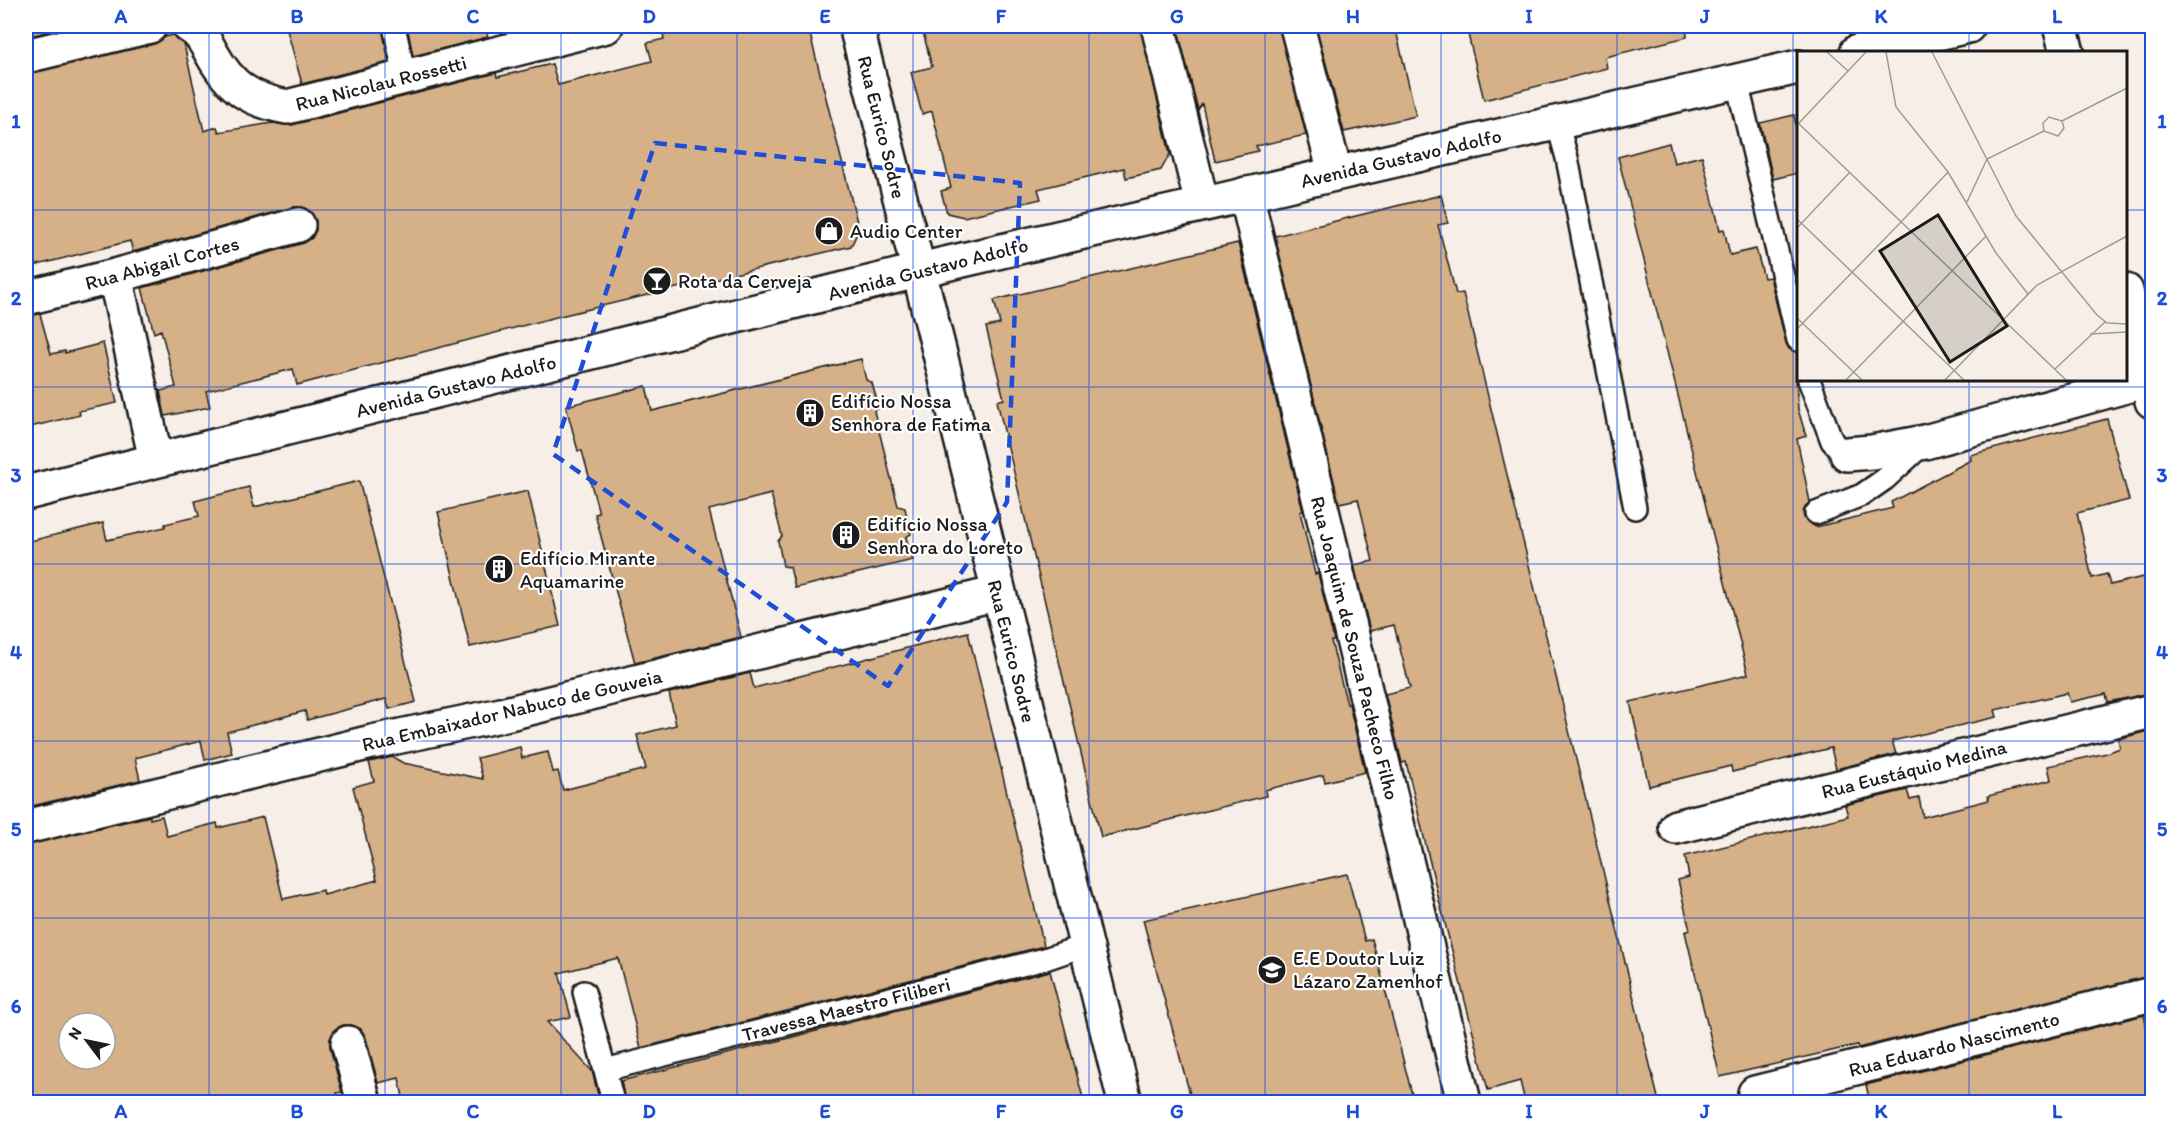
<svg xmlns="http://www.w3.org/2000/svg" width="2178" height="1128" font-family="Itim,sans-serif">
	<rect width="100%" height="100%" fill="#f7efe7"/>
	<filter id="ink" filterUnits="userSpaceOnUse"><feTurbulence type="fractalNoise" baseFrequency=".0167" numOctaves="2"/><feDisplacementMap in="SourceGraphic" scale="12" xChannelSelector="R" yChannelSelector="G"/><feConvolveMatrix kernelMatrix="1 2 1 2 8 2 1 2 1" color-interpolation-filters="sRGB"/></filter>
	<g filter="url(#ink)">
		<path fill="#d6b087" stroke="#1c1c1c" stroke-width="1.5" fill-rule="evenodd" d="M26,26H72L26,37Z
			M286,26H382L389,62L302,84Z
			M407,26H485L488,37L413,56Z
			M696,26H808L859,230L851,246L556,317L297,385L293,369L206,391L210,407L165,416L160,391L176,387L161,330L154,333L142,288L304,243L312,238L316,230V221L311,212L303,207H293L133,252L130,241L26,268V74L154,44L165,37L173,35L184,45L204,131L217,127L219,132L272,123L292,125L496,73L497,77L552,64L558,85L652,61L647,43L664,39L663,34Z
			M948,26H1140L1170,154L1161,170L1126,178L1124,168L1038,189L1041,199L964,217L947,213L941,191L951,188L932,111L922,114L911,72L932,67L923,32Z
			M1177,26H1279L1306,135L1256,146L1258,151L1215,161L1202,104L1198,110Z
			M1316,26H1395L1416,116L1344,132Z
			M1466,26H1686L1687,37L1605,57L1607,68L1484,100Z
			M1794,115L1798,135V173L1773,179L1760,123Z
			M1669,143L1674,163L1702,156L1720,230L1724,229L1730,255L1756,249L1764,278L1770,277L1786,343L1789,349L1798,352V373L1796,379L1798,409L1806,436L1797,439L1810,502L1806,506L1803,512L1804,518L1809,523L1816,527L1893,508L1891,502L1971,460L1970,455L2107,419L2129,500L2077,513L2092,578L2107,574L2110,585L2143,577L2147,592L2152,591V693L2108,702L2106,694L2070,702L2067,693L1995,710L1997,717L1892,741L1896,754L1836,769L1831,748L1732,772L1731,766L1649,786L1630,702L1748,674L1618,157Z
			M1441,195L1448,223L1438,225L1456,294L1463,293L1659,1102H1525L1520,1081L1488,1090L1439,900L1406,762L1402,763L1385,694L1410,688L1394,625L1370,631L1354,565L1373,561L1358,499L1339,503L1275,236Z
			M1238,243L1303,511L1300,512L1315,574L1318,573L1334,641H1331L1339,673L1347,704H1349L1365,772L1325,782L1323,775L1265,790L1266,796L1101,837L997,401L1004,399L986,327L1000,324L994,300Z
			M40,314L51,354L65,351V353L103,343L117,403L79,411L80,415L26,428V316Z
			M861,359L866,380L872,383L879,408L874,411L898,506L905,508L911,534L906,537L913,560L795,588L790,567L783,566L778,541L782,536L771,494L709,510L741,637L635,663L595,514L599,513L582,451H578L566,406L646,386L652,411Z
			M359,481L416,702L389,709L386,699L307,720L305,711L227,732L232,753L205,760L201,741L135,758L140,780L28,807L26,798V542L103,523L107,540L165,527V524L199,516L195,501L249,487L254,507Z
			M528,491L560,626L470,647L438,512Z
			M968,632L1044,946L641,1048L618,958L559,973L571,1017L547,1022L592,1071L600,1102H404L399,1078L378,1083L366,1038L361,1029L352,1025H343L335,1029L330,1039V1048L342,1092L337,1093L340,1102H26V845L150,816V819L162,816L167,836L217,823L218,828L263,817L283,899L323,890L324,895L377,880L353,787L374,781L369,762L393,757L403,763L483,779L477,758L520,747L522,758L548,752L553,772L558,771L563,790L646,769L637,735L676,725L669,693L750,673L754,688ZM69,1023H105V1059H69Z
			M2152,730V976L1858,1048L1857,1045L1720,1077L1685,932L1690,930L1678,880L1689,877L1685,856L1848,816L1845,805L1907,790L1910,800L1919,798L1923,817L1989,800L1988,796L2051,780L2048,766L2107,753L2120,748L2118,739Z
			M1347,874L1365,941L1372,939L1414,1102H1192L1143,920Z
			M1050,971L1084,1102H625L621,1081Z
			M2144,1015L2152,1052V1102H1870L1866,1085Z"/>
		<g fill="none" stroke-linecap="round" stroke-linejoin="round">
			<g stroke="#1c1c1c" stroke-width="26">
				<path id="service" d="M394,26L405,77
					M1737,82L1798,340
					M1557,122L1567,158L1635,508
					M1809,380L1832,441L1841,451L1847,454
					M1816,513L1862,495L1885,479L1922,445
					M584,992L605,1070
					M613,1102L605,1070L1045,959L1086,945"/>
			</g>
			<g stroke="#1c1c1c" stroke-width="38">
				<path id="minor" d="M189,26C201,32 205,42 212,54C231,88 250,100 287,107L606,26
					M1158,26L1202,204
					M1297,26L1335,173
					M26,56L150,26
					M1246,194L1464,1102
					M115,276L156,460
					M26,298L115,276L298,225
					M1847,454L1872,452L1925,442L2147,380
					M26,827L372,742L501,715L998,593
					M1676,827L2152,711
					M348,1043L364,1102
					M1755,1093L2152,994"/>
			</g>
			<g stroke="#1c1c1c" stroke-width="38">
				<path id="tertiary" d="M856,26L937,342L1125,1102
					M2060,26L2067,52
					M2126,291L2152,401"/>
			</g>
			<g stroke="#1c1c1c" stroke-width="38">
				<path id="secondary" d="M1857,52L1968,26
					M26,493L941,265L1798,67"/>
			</g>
			<use href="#service" stroke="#fff" stroke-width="21"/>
			<use href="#minor" stroke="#fff" stroke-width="33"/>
			<use href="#tertiary" stroke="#fff" stroke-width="33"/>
			<use href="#secondary" stroke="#fff" stroke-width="33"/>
		</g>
	</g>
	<path fill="none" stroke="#1d4ed8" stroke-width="4.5" stroke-dasharray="12 8" stroke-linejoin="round" d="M655,143L1020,183L1007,502L888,686L553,454Z"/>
	<path fill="none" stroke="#1d4ed8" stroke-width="1.5" stroke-opacity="0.55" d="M209,26V1102M385,26V1102M561,26V1102M737,26V1102M913,26V1102M1089,26V1102M1265,26V1102M1441,26V1102M1617,26V1102M1793,26V1102M1969,26V52M26,210H1798M2126,210H2152M1969,380V1102M26,387H2152M26,564H2152M26,741H2152M26,918H2152"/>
	<defs>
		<g id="shop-disc" transform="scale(1.5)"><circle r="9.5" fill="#1c1c1c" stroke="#fff"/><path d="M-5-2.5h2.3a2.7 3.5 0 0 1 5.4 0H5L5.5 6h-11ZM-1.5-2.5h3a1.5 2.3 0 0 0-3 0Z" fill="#fff"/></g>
		<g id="bar-disc" transform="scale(1.5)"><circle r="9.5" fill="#1c1c1c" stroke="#fff"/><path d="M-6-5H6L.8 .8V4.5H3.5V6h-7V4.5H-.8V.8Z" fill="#fff"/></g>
		<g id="building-disc" transform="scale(1.5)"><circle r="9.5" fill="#1c1c1c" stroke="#fff"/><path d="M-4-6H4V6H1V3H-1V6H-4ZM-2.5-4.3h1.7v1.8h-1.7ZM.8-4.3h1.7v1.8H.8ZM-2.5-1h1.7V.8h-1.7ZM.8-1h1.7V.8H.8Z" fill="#fff"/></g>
		<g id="school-disc" transform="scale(1.5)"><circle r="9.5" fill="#1c1c1c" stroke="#fff"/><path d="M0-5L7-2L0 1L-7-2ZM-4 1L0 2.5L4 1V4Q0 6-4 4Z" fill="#fff"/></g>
	</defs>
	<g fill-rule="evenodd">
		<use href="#shop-disc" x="829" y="231"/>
		<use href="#bar-disc" x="657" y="281"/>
		<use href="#building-disc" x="810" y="413"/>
		<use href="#building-disc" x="846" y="535"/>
		<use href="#building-disc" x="499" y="569"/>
		<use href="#school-disc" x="1272" y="970"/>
	</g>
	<g text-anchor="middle" stroke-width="4.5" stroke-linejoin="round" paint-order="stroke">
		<g font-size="20" fill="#1c1c1c" stroke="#fff">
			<text transform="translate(381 83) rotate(-14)" y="7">Rua Nicolau Rossetti</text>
			<text transform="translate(882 127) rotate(76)" y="7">Rua Eurico Sodre</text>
			<text transform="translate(1401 158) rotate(-13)" y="7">Avenida Gustavo Adolfo</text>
			<text transform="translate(162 263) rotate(-15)" y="7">Rua Abigail Cortes</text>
			<text transform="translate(928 269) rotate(-14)" y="7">Avenida Gustavo Adolfo</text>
			<text transform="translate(456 386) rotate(-14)" y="7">Avenida Gustavo Adolfo</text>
			<text transform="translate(1355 648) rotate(76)" y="7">Rua Joaquim de Souza Pacheco Filho</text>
			<text transform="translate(1012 651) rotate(76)" y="7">Rua Eurico Sodre</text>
			<text transform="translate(512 710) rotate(-13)" y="7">Rua Embaixador Nabuco de Gouveia</text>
			<text transform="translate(1914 769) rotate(-14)" y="7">Rua Eustáquio Medina</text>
			<text transform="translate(846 1009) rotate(-14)" y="7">Travessa Maestro Filiberi</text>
			<text transform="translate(1954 1044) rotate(-14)" y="7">Rua Eduardo Nascimento</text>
		</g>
		<g font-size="20" fill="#1c1c1c" stroke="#fff" text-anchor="start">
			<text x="850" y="238">Audio Center</text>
			<text x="678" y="288">Rota da Cerveja</text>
			<text x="831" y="408">Edifício Nossa<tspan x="831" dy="23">Senhora de Fatima</tspan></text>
			<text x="867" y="531">Edifício Nossa<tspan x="867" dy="23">Senhora do Loreto</tspan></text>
			<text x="520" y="565">Edifício Mirante<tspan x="520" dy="23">Aquamarine</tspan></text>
			<text x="1293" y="965">E.E Doutor Luiz<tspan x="1293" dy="23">Lázaro Zamenhof</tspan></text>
		</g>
	</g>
	<g transform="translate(1797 51)">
		<rect width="330" height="330" fill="#f7efe7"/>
		<path fill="none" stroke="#9f9b96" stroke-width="1.5" d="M30,1L51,20M89,1L99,56L151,121L199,202L231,243M135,1L219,165L300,264L310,272L330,273M265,70L330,37M0,71L269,329M2,72L69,1M247,80L261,85L267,77L265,70M247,80L246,72L252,66L265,70M170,151L190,108L247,80M0,168L167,329M105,170L151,121M0,177L53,121M0,267L65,329M0,278L105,170M293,283L330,281M258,318L308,271M49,329L189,185M148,329L240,234L330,185"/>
		<path fill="#1c1c1c" fill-opacity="0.15" stroke="#1c1c1c" stroke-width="3" d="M141,164L210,275L153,311L83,200Z"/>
		<rect width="330" height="330" fill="none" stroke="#1c1c1c" stroke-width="3"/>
	</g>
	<rect width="2178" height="1128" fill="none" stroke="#fff" stroke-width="66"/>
	<g transform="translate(87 1041) rotate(302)"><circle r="28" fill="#ffffff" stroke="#a4a4a4" stroke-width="1.5"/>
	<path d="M0-4.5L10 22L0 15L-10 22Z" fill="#1c1c1c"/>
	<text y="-9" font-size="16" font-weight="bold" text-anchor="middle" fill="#1c1c1c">N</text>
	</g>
	<rect x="33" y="33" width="2112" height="1062" fill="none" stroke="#1d4ed8" stroke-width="2"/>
	<g font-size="20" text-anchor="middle" font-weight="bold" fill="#1d4ed8">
		<text x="121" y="23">A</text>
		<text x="297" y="23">B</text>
		<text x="473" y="23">C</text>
		<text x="649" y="23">D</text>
		<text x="825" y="23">E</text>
		<text x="1001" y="23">F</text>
		<text x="1177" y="23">G</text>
		<text x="1353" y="23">H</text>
		<text x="1529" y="23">I</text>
		<text x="1705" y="23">J</text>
		<text x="1881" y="23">K</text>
		<text x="2057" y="23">L</text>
		<text x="16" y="128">1</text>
		<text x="2162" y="128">1</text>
		<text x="16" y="305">2</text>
		<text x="2162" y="305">2</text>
		<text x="16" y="482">3</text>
		<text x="2162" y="482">3</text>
		<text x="16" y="659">4</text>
		<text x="2162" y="659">4</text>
		<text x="16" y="836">5</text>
		<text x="2162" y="836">5</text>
		<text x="16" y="1013">6</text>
		<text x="2162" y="1013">6</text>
		<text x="121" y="1118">A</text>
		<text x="297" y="1118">B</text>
		<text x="473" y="1118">C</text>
		<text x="649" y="1118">D</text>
		<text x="825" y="1118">E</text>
		<text x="1001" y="1118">F</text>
		<text x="1177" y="1118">G</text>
		<text x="1353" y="1118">H</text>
		<text x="1529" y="1118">I</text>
		<text x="1705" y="1118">J</text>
		<text x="1881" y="1118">K</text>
		<text x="2057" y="1118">L</text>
	</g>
</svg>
